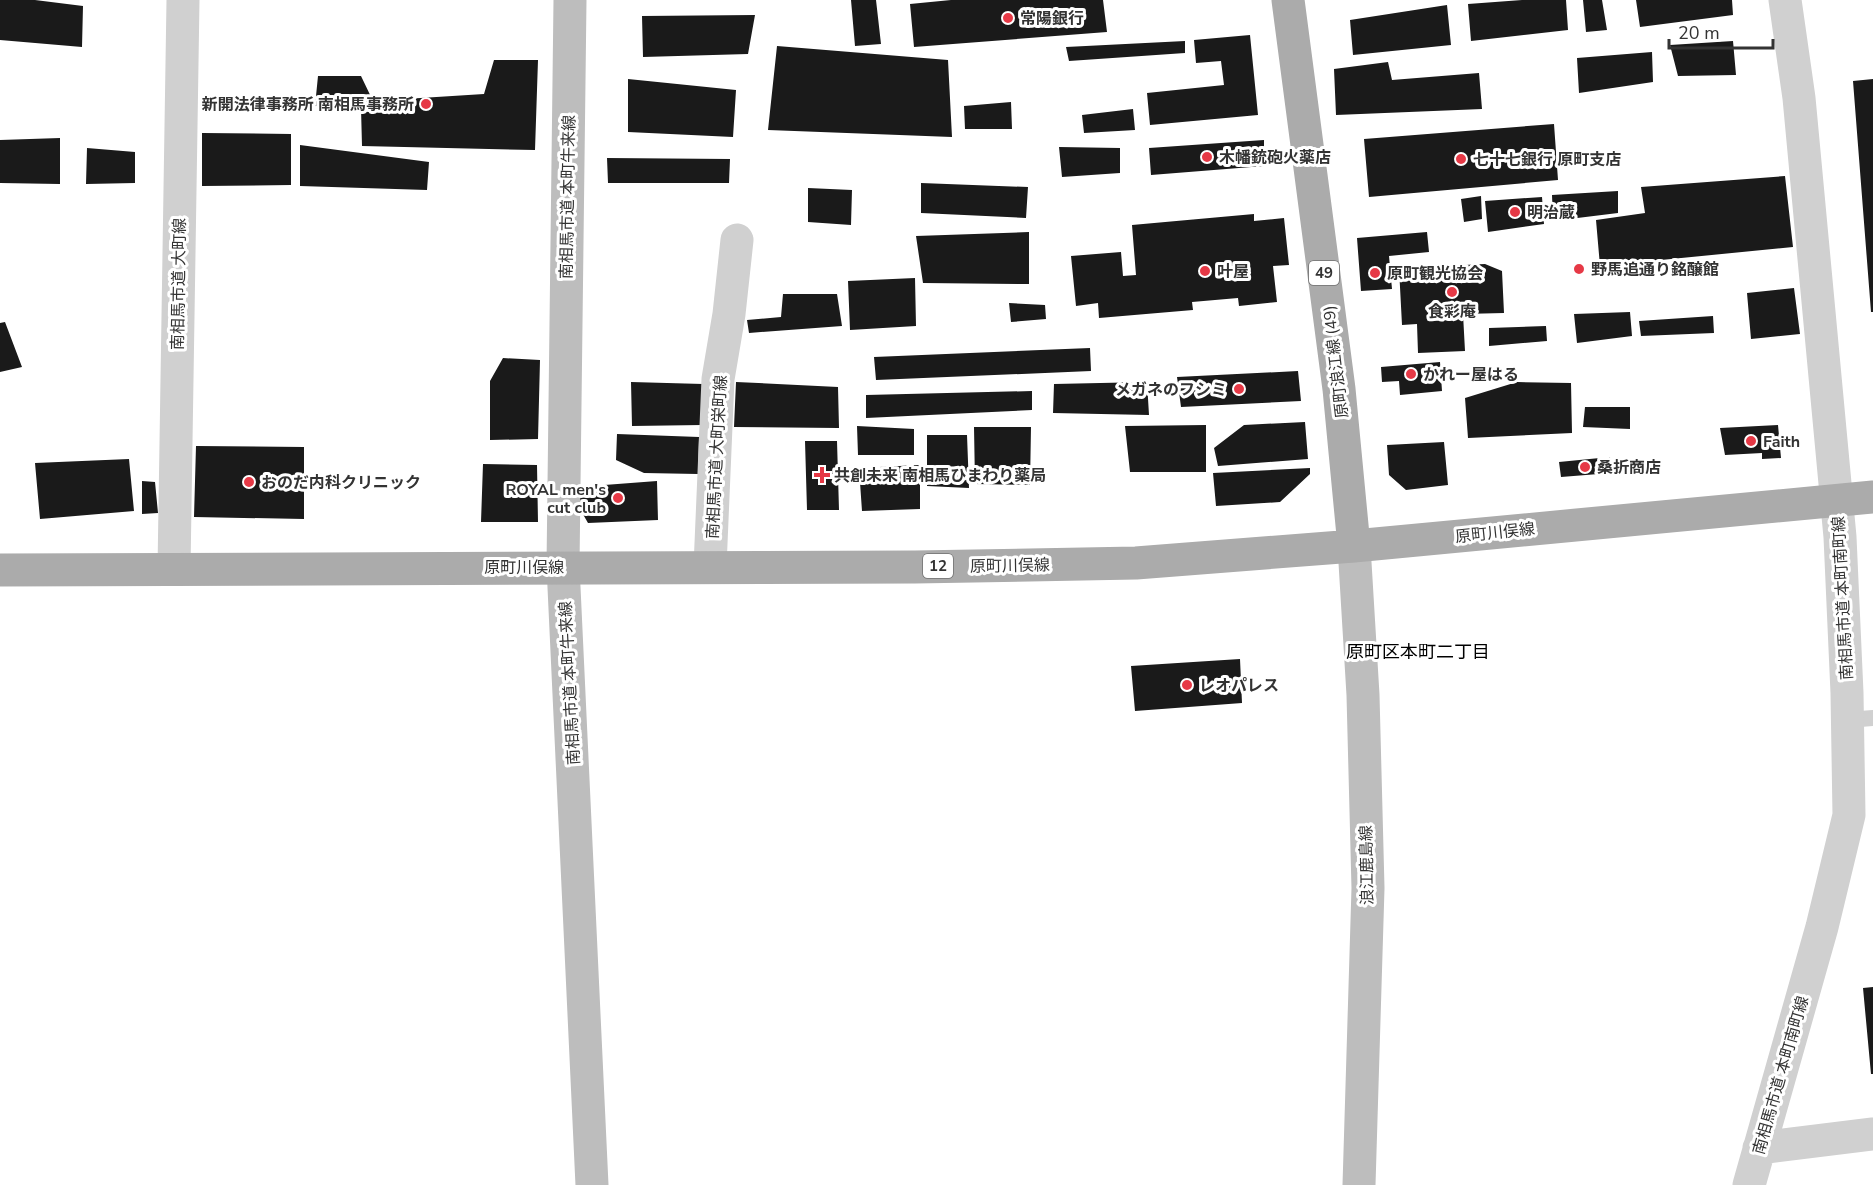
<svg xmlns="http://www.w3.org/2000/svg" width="1873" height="1185" font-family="'Nunito Sans','Noto Sans JP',sans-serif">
	<rect width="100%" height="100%" fill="#fff"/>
	<path fill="#1a1a1a" d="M0,0H35L83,6L82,47L0,40Z
		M851,0H876L881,44L855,46Z
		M951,0H1103L1107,32L914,47L910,4Z
		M1522,0H1566L1568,30L1471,41L1468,4Z
		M1583,0H1602L1607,30L1586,32Z
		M1636,0H1732L1733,15L1640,27Z
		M1447,5L1451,45L1353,55L1350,20Z
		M755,15L748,54L643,57L642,16Z
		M1250,35L1258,115L1150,125L1147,93L1224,85L1221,61L1196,63L1194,40Z
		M1185,41V53L1069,61L1066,47Z
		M1733,41L1736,75L1678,76L1670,45Z
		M777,46L948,60L952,137L768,130Z
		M1652,52L1653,82L1579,93L1577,58Z
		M494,60H538L535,150L362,146L361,108L315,106L318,76H361L373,101L484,94Z
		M1388,62L1392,80L1479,73L1482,109L1336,115L1334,69Z
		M628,79L736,90L733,137L628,132Z
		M1873,79V312H1871L1853,81Z
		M1011,102L1012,129H965L964,106Z
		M1133,109L1135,130L1084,133L1082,115Z
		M1554,124L1558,180L1369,197L1364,139Z
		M202,133L291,134V185L202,186Z
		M60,138V184L0,183V140Z
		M1264,140V166L1151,175L1149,148Z
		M300,145L429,162L427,190L300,186Z
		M1059,147L1120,148V173L1062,177Z
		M87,148L135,152V183L86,184Z
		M607,158L730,159L729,183H608Z
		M1785,176L1793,247L1600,266L1596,220L1645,213L1641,187Z
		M921,183L1028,187L1026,218L921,213Z
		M808,188L852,190L851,225L808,222Z
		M1618,191V213L1553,221L1552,195Z
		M1481,196L1482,219L1464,222L1461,199Z
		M1542,197L1544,224L1488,232L1485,201Z
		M1254,214V221L1284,218L1289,265L1273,266L1277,302L1239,306L1238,298L1192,302L1193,310L1099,318L1098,303L1076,306L1071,256L1121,252L1123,276L1136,275L1132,225Z
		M1029,232V284L923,283L916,236Z
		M1427,232L1429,252L1389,256L1392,289L1361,291L1357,238Z
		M1485,264L1502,271L1504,313L1463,314L1465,351L1418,353L1417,324L1402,325L1399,268Z
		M915,278L916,326L850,330L848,281Z
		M1794,288L1800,334L1751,339L1747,293Z
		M783,294H837L842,326L749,333L747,320L781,317Z
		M1009,303L1045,305L1046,319L1011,322Z
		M1630,312L1632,336L1577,343L1574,314Z
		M1713,316L1714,333L1641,336L1639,321Z
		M5,322L22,367L0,372V323Z
		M1546,326L1547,341L1489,346V328Z
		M1090,348L1091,371L876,380L874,357Z
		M503,358L540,360L538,439L490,440V381Z
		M1440,362L1442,391L1400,395L1399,381L1382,382L1381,367Z
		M1298,371L1301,401L1181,407L1177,377Z
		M631,382L703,384L702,425L632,426Z
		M736,382L838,387L839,428L734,427Z
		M1147,382L1149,415L1053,413L1054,384Z
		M1517,382L1571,383L1572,433L1468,438L1465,398Z
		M1032,391V410L866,418V395Z
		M1585,407H1630V429L1583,427Z
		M1305,422L1308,459L1218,466L1214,448L1244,425Z
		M1206,425V472H1130L1125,426Z
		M1778,425L1781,458L1762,459V453L1725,455L1720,428Z
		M857,426L914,429V455H858Z
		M974,427H1031L1030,485L975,484Z
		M617,434L699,437L698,474L644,473L616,460Z
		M927,435H967L969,488L927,486Z
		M805,441H837L839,510H807Z
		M1444,442L1448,485L1406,490L1389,475L1387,445Z
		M196,446L304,447V519L194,517Z
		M1610,457L1611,473L1561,477L1559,462Z
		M129,459L134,511L40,519L35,463Z
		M483,464L537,465L538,522H481Z
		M920,465V509L862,511L859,468Z
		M1310,468V474L1280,502L1216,506L1213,473Z
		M142,481L155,482L158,513L142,514Z
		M657,481L658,520L588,523L580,509L578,487Z
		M1240,659L1242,703L1135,711L1131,666Z
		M1873,987V1074H1871L1863,988Z"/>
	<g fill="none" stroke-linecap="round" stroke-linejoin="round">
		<path stroke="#d0d0d0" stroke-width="16" d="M1847,720L1873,718"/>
		<path stroke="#d0d0d0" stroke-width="33" d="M710,567L718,379L729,314L737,240
			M174,569L183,0
			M1759,1148L1873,1134
			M1749,1185L1822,927L1849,815L1847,693L1840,537L1799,98L1785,0"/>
		<path stroke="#bdbdbd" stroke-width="33" d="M570,0L563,566L592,1185
			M1354,546L1363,695L1368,888L1359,1185"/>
		<path stroke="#ababab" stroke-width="33" d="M1288,0L1339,389L1354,546
			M0,570L915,567L1136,563L1354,546L1873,497"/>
	</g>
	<g fill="#e63946" stroke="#fff" stroke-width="2">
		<circle cx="1008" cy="18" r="6"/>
		<circle cx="426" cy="104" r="6"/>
		<circle cx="1207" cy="157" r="6"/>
		<circle cx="1461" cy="159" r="6"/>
		<circle cx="1515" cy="212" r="6"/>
		<circle cx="1579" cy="269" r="6"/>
		<circle cx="1205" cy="271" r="6"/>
		<circle cx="1375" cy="273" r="6"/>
		<circle cx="1452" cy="292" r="6"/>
		<circle cx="1411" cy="374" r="6"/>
		<circle cx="1239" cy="389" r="6"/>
		<circle cx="1751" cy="441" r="6"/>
		<circle cx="1585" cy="467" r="6"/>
		<path d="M819 466h6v6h6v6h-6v6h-6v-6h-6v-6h6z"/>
		<circle cx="249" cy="482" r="6"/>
		<circle cx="618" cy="498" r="6"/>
		<circle cx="1187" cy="685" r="6"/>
	</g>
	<g text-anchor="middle" stroke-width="6" stroke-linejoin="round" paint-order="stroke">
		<g fill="#fff" stroke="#707070" stroke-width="1.5">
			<rect x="1309" y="261" width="30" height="24" rx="4.5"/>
			<rect x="923" y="554" width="30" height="24" rx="4.5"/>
		</g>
		<g font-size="15" font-weight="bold" fill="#333">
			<text x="1324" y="278">49</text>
			<text x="938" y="571">12</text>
		</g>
		<g font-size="16" font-weight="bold" fill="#333" stroke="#fff" text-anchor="start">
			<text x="1020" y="24">常陽銀行</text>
			<text x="414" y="110" text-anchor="end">新開法律事務所 南相馬事務所</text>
			<text x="1219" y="163">木幡銃砲火薬店</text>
			<text x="1473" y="165">七十七銀行 原町支店</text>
			<text x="1527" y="218">明治蔵</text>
			<text x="1591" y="275">野馬追通り銘醸館</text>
			<text x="1217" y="277">叶屋</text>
			<text x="1387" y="279">原町観光協会</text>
			<text x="1452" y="317" text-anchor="middle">食彩庵</text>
			<text x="1423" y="380">かれー屋はる</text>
			<text x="1227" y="395" text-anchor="end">メガネのフシミ</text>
			<text x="1763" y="447">Faith</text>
			<text x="1597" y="473">桑折商店</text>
			<text x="834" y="481">共創未来 南相馬ひまわり薬局</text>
			<text x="261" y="488">おのだ内科クリニック</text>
			<text x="606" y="495" text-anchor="end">ROYAL men's<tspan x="606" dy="18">cut club</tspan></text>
			<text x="1199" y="691">レオパレス</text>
		</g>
		<g font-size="16" fill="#333" stroke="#fff">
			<text transform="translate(567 197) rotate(-89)" y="6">南相馬市道 本町牛来線</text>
			<text transform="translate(178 284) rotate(-89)" y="6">南相馬市道 大町線</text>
			<text transform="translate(1335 362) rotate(-97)" y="6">原町浪江線 (49)</text>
			<text transform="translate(716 457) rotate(-87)" y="6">南相馬市道 大町栄町線</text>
			<text transform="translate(1495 532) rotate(-6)" y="6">原町川俣線</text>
			<text transform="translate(1010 565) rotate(-1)" y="6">原町川俣線</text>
			<text x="524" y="573">原町川俣線</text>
			<text transform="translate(1842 598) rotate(-93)" y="6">南相馬市道 本町南町線</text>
			<text transform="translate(569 683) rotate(-93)" y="6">南相馬市道 本町牛来線</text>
			<text transform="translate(1366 865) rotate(-91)" y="6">浪江鹿島線</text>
			<text transform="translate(1780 1075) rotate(-74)" y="6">南相馬市道 本町南町線</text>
		</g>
		<g font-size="18" fill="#000" stroke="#fff">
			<text x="1418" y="658">原町区本町二丁目</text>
		</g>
	</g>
	<path d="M1669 39v9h104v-9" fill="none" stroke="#333333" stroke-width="3"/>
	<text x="1678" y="39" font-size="18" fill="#333333" stroke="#ffffff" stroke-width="4.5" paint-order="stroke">20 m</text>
</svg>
